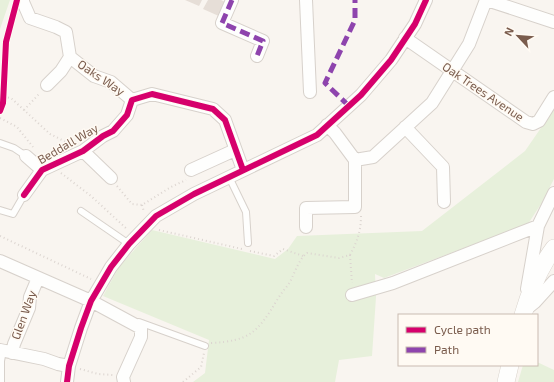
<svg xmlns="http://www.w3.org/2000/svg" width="554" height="382" font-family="'Exo 2',sans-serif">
	<rect width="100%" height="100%" fill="#f9f5f0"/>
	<path fill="#e7f0db" d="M0,0H10L0,29Z
		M554,109V179L541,204L528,224L384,278L375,274L376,297L372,356L339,360L335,382H193L205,373L209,340L103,296L119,267L152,230L275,259L288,249L297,236L422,231L525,151Z
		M537,362L554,370V382H518L523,365H537Z"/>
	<path fill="#e6ded7" d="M185,0H202L199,6Z
		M208,0H221L227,3L221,17L203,9Z"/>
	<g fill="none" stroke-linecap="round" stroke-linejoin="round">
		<g stroke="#d7d1cb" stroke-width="8">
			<path id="service" d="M0,143L14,148L26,156
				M229,177L246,212L248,243
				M0,210L13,214L24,195
				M81,211L129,244
				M139,322L205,346
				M1,382V361L3,351"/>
		</g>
		<g stroke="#d7d1cb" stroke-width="14">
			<path id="minor" d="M23,0V2L30,18L56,27L66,32L70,57L94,76L111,82L132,100
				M232,0L222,23L263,41L257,56
				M306,0L310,92
				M487,0L554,22
				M405,38L526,122L533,124L539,121L554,97
				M47,85L61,71L70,57
				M327,125L335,133L355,160L373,157L432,103L469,44L486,0
				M405,127L443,167L444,202
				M83,151L111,178
				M26,156L42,170
				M191,170L235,150
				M24,195L42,170L83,151L103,136L113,131L127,115L132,100L152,94L213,109L225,120L243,170
				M306,227V208L355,207V160
				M0,261L91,301L141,328V337L123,377L124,382
				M527,289L538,226L554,193
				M352,295L393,283L538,226
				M525,310L535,302L554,281
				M0,350L44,359L58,364L69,366
				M12,353L14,344L29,308L30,297L38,278
				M67,382L69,366L81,328L91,301L111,267L129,244L156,216L194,194L317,135L361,95L391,60L415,24L426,0"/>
		</g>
		<g stroke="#d9d2cb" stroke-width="18">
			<path id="secondary" d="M523,315C530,291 539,268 554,248
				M506,382L510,365"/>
		</g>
		<path stroke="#dcd5d0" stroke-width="2" stroke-dasharray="1 3" stroke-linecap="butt" d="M4,97L11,98L50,134L72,145
			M24,110L40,93
			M0,118L17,127L33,147
			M61,173L91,196L128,230
			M117,186L132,204L142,205L171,187L186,180
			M142,205L144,212
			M159,230L242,249
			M0,236L91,279
			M250,251L274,256L283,249L303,256
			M350,255C357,242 361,231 361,216
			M211,343C250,341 258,332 277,300C281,293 286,288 290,282C295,272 299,259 307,253L339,258L350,255L352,283
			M80,369L98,374L113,375
			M183,382L201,367L204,353"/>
		<use href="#service" stroke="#fefefd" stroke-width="6"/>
		<use href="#minor" stroke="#fefefd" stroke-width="12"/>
		<use href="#secondary" stroke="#fefefd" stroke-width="17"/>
		<path stroke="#8e44ad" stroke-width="5" stroke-dasharray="10 5" stroke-linecap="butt" d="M232,0L222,23L263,41L257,56
			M349,106L325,83L355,20V0"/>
		<g stroke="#fffaf3" stroke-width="8">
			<path id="cycleway" d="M0,111L3,103L6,42L17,0
				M24,195L42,170L83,151L103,136L113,131L127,115L132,100L152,94L213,109L225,120L243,170
				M67,382L69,366L81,328L91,301L111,267L129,244L156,216L194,194L317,135L361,95L391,60L415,24L426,0"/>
		</g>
		<use href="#cycleway" stroke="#d6006c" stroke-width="6"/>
	</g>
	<g text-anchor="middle" stroke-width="3" stroke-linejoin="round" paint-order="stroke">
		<g font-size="12" fill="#7a5c4d" stroke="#fffaf3">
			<text transform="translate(101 78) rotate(34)" y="4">Oaks Way</text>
			<text transform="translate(483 92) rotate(34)" y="4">Oak Trees Avenue</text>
			<text transform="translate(68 144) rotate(-30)" y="4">Beddall Way</text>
			<text transform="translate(24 315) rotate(-70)" y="4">Glen Way</text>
		</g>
	</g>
	<rect x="398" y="314" width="140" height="52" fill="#fffaf3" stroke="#cabbb1"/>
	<rect x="406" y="327" width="20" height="6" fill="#d6006c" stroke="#cabbb1"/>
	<text x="434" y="334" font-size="12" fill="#7a5c4d">Cycle path</text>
	<rect x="406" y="347" width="20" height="6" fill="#8e44ad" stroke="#cabbb1"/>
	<text x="434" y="354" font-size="12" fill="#7a5c4d">Path</text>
	<g transform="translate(518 36) rotate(296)" stroke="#fffaf3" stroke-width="3" paint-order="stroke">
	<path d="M0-3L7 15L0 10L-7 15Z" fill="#7a5c4d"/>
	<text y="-6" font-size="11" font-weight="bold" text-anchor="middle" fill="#7a5c4d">N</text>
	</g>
</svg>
